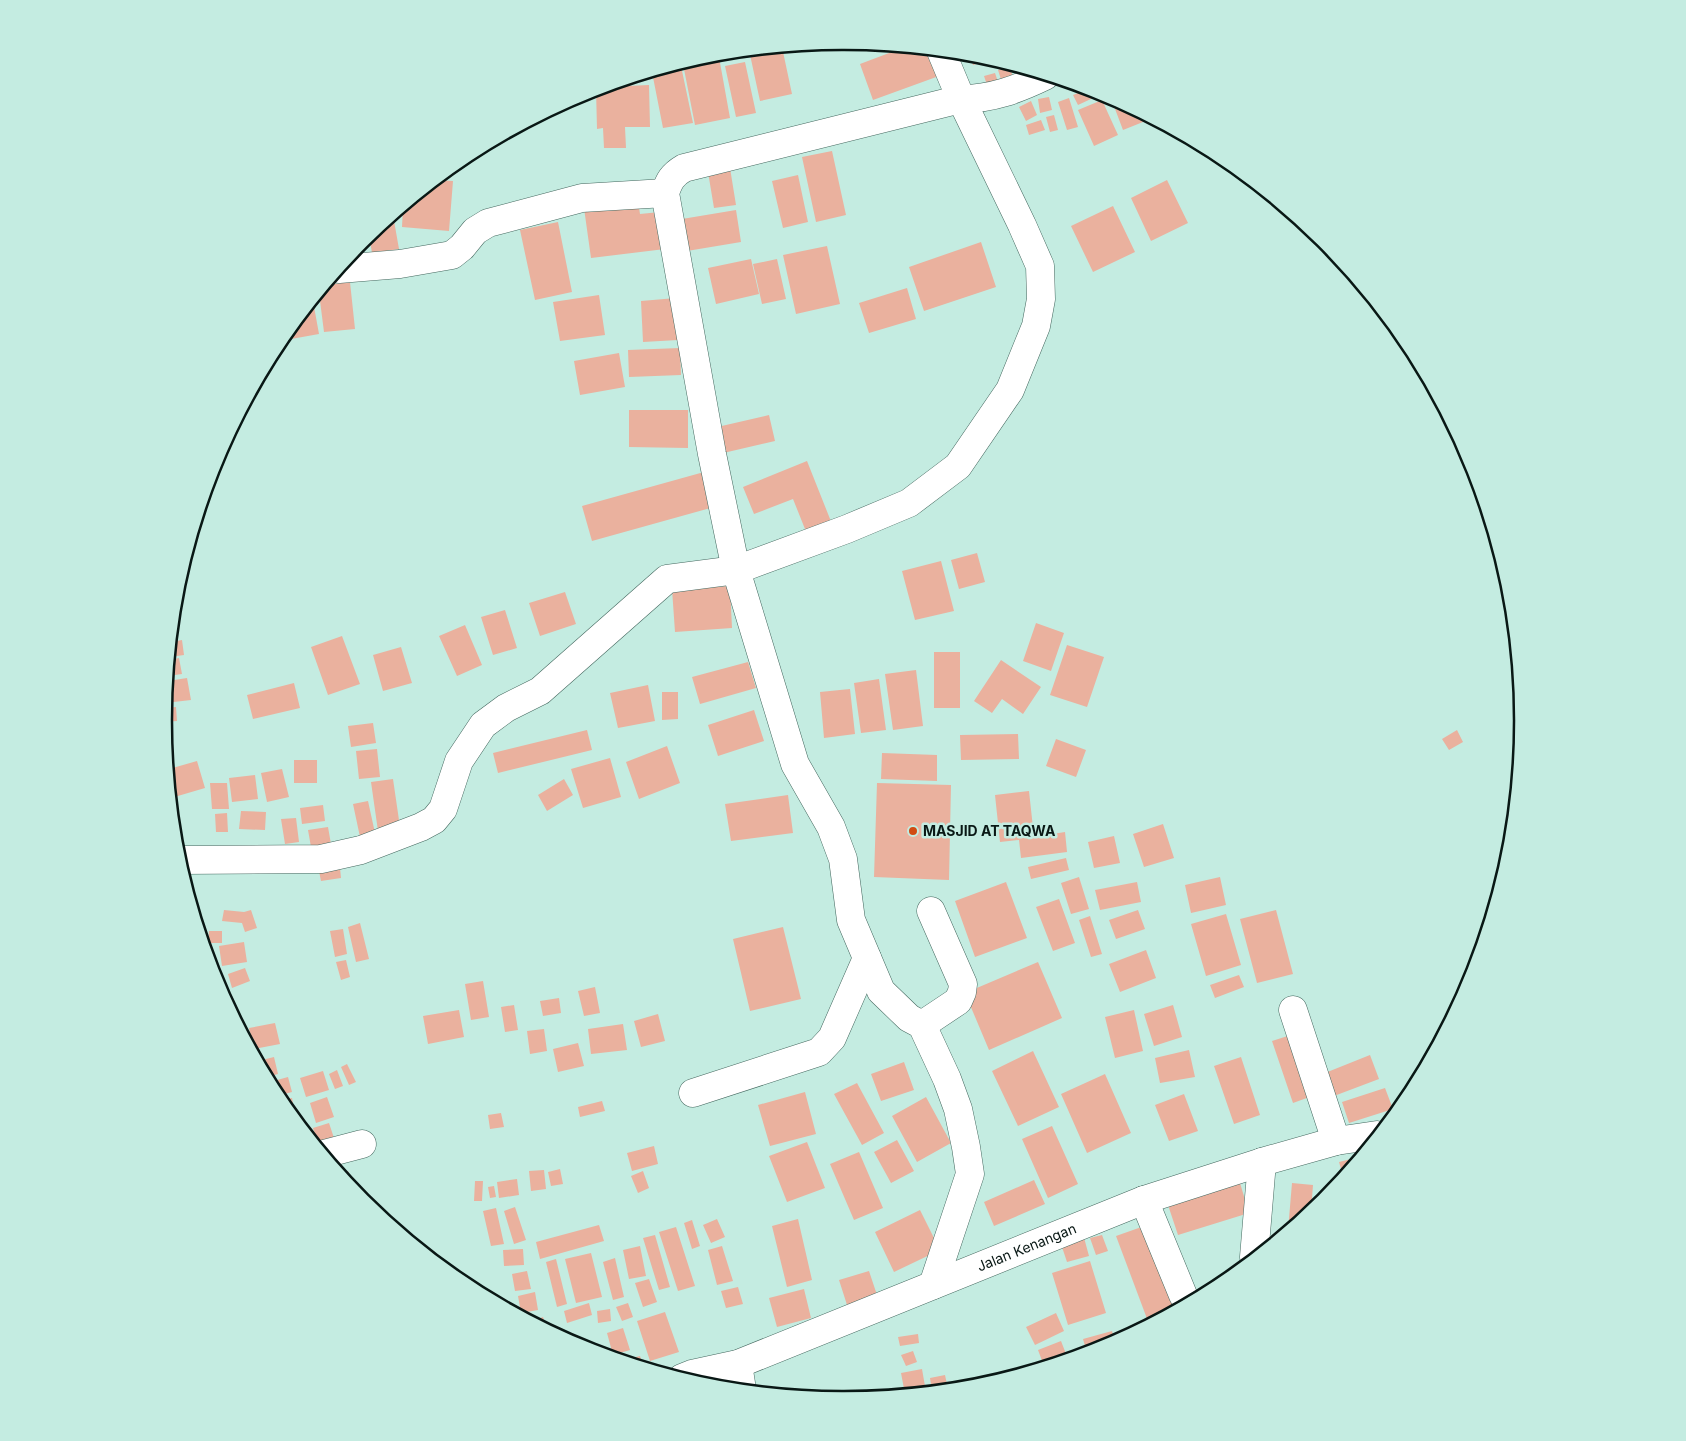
<svg xmlns="http://www.w3.org/2000/svg" width="1686" height="1441" font-family="Inter,sans-serif">
	<rect width="100%" height="100%" fill="#c4ece1"/>
	<path fill="#eab19e" d="M853,42L869,44L855,49Z
		M782,47L792,94L760,101L749,50Z
		M905,47L930,50L939,76L873,100L860,64Z
		M969,54L985,57L986,61L973,65Z
		M719,57L730,118L695,125L683,64Z
		M745,62L756,113L736,117L725,66Z
		M681,66L693,123L663,128L652,72Z
		M1009,66L1015,82L1003,86L998,70Z
		M995,73L1000,88L989,91L984,76Z
		M649,85L650,127H625L626,148H604L603,128L597,129L596,89L604,87Z
		M1088,89L1093,98L1078,105L1073,95Z
		M1049,97L1052,110L1040,113L1038,99Z
		M1069,98L1078,127L1067,130L1058,102Z
		M1102,100L1118,135L1094,146L1078,110Z
		M1116,100L1146,116L1148,120L1123,130L1112,101Z
		M1031,101L1037,115L1026,121L1019,107Z
		M1054,115L1058,130L1050,132L1046,117Z
		M1041,120L1045,130L1029,135L1026,125Z
		M832,151L846,215L816,222L802,157Z
		M730,168L736,205L714,208L708,172Z
		M798,175L808,222L783,228L772,181Z
		M436,180L453,181L449,231L402,227L403,207Z
		M1167,180L1188,223L1151,241L1131,198Z
		M638,201L640,214L660,212L665,249L591,258L584,208Z
		M1113,206L1135,252L1093,272L1071,226Z
		M736,210L741,242L687,251L682,219Z
		M393,215L399,249L372,253L369,235Z
		M558,222L572,292L535,300L520,230Z
		M981,242L996,287L924,311L909,267Z
		M827,246L840,304L796,314L783,255Z
		M751,259L759,294L716,304L708,268Z
		M777,259L786,299L762,304L753,264Z
		M350,282L355,329L324,332L319,293L326,285Z
		M907,288L916,319L869,333L859,303Z
		M599,295L605,335L560,341L553,302Z
		M676,298L678,340L643,342L641,301Z
		M313,301L319,334L280,341Z
		M680,348L681,375L629,377L628,350Z
		M619,353L625,387L580,395L574,361Z
		M629,410H688V448L629,447Z
		M769,415L775,441L719,454L713,428Z
		M807,461L834,529L809,539L793,499L754,514L743,487Z
		M704,472L714,507L592,541L582,506Z
		M977,553L985,582L959,589L951,560Z
		M941,561L954,611L915,620L902,571Z
		M730,586L732,628L675,632L672,589Z
		M565,592L576,624L540,636L529,603Z
		M505,610L517,648L493,655L481,617Z
		M1036,623L1064,633L1051,671L1023,661Z
		M465,625L482,665L457,676L439,636Z
		M342,636L360,684L328,695L311,647Z
		M182,640L184,655L170,657L171,642Z
		M1067,645L1104,657L1087,707L1050,695Z
		M401,647L412,683L383,691L373,655Z
		M934,652H960V708H934Z
		M179,658L182,674L168,676L170,660Z
		M1001,660L1041,687L1023,714L1002,699L992,713L974,701Z
		M748,662L756,688L700,704L692,677Z
		M916,670L923,726L893,730L885,674Z
		M187,678L191,700L165,703L168,681Z
		M879,679L886,730L861,733L854,683Z
		M294,683L300,708L253,719L247,695Z
		M648,685L655,721L618,728L610,693Z
		M850,689L855,734L824,738L820,692Z
		M662,692H678V719L662,720Z
		M176,707L177,721L164,722L165,708Z
		M754,710L764,741L718,756L708,725Z
		M373,723L376,743L351,747L348,726Z
		M587,730L592,750L498,773L493,753Z
		M1457,730L1463,742L1449,750L1442,739Z
		M1018,734L1019,759L961,760L960,735Z
		M1056,739L1086,750L1076,777L1046,766Z
		M667,746L680,783L639,799L626,762Z
		M377,749L380,777L359,779L356,751Z
		M882,753L937,755V781L881,779Z
		M610,758L621,797L583,808L571,769Z
		M294,760H317V783H294Z
		M197,761L205,788L171,798L169,769Z
		M282,769L289,797L267,802L261,773Z
		M255,775L258,799L232,802L229,778Z
		M393,779L400,827L378,831L371,782Z
		M564,779L573,795L547,811L538,795Z
		M210,783H227L229,809H212Z
		M877,783L951,785L949,880L874,877Z
		M1029,791L1034,837L1065,832L1067,852L1021,858L1019,840L1000,842L995,795Z
		M788,795L793,833L731,841L725,804Z
		M368,801L375,833L360,837L353,804Z
		M323,805L325,821L302,824L300,808Z
		M241,811L266,812L265,830L239,829Z
		M227,813L228,832H216L215,814Z
		M296,818L299,842L285,844L281,819Z
		M1163,824L1174,858L1144,867L1133,834Z
		M328,827L331,844L311,847L308,830Z
		M1114,836L1120,863L1094,868L1088,842Z
		M1066,858L1069,870L1031,879L1028,867Z
		M340,868L341,878L321,881L319,871Z
		M1079,877L1089,909L1071,914L1061,883Z
		M1220,877L1226,905L1191,913L1185,885Z
		M1006,882L1027,938L975,957L955,901Z
		M1137,882L1141,902L1100,910L1095,890Z
		M1059,899L1075,943L1053,951L1036,907Z
		M224,910L244,912L251,910L257,928L245,932L242,923L222,921Z
		M1138,910L1145,929L1116,939L1109,920Z
		M1276,910L1293,974L1257,983L1240,919Z
		M1226,914L1241,965L1206,976L1191,924Z
		M1090,916L1102,954L1091,957L1079,920Z
		M360,923L369,959L356,962L348,927Z
		M783,927L801,999L750,1011L733,939Z
		M343,929L347,954L335,957L330,931Z
		M209,931H222V943H208Z
		M244,942L247,962L222,966L219,946Z
		M1146,950L1156,978L1120,992L1109,964Z
		M346,960L350,977L341,980L336,962Z
		M1038,962L1062,1018L989,1050L965,993Z
		M245,968L250,981L232,988L228,974Z
		M1239,975L1244,987L1215,998L1210,985Z
		M483,981L489,1017L471,1020L465,984Z
		M595,987L600,1013L584,1016L578,991Z
		M559,998L561,1013L543,1016L540,1001Z
		M514,1005L518,1030L505,1032L501,1007Z
		M1173,1005L1182,1037L1154,1046L1144,1014Z
		M459,1010L464,1037L428,1044L423,1016Z
		M1134,1010L1143,1051L1115,1058L1105,1017Z
		M658,1014L665,1041L641,1047L634,1021Z
		M275,1023L280,1044L254,1049L249,1028Z
		M623,1024L627,1050L591,1054L588,1029Z
		M544,1029L547,1051L530,1054L527,1031Z
		M1294,1034L1315,1095L1293,1103L1272,1041Z
		M578,1043L584,1066L558,1072L553,1049Z
		M1189,1050L1195,1077L1160,1083L1155,1058Z
		M1033,1051L1059,1107L1018,1126L992,1071Z
		M1370,1055L1379,1079L1334,1096L1325,1073Z
		M274,1057L278,1074L267,1077L258,1061Z
		M1241,1057L1260,1115L1234,1124L1214,1066Z
		M904,1062L914,1090L881,1101L871,1074Z
		M347,1064L356,1082L349,1085L341,1067Z
		M337,1070L343,1086L335,1089L329,1074Z
		M323,1071L329,1090L306,1097L300,1078Z
		M1105,1074L1131,1133L1087,1153L1061,1094Z
		M288,1077L292,1092L277,1096L270,1082Z
		M857,1083L884,1133L862,1145L834,1094Z
		M1385,1088L1393,1109L1349,1123L1342,1102Z
		M805,1092L816,1134L770,1146L758,1105Z
		M1184,1094L1198,1131L1169,1141L1155,1105Z
		M327,1097L334,1117L316,1123L310,1103Z
		M926,1097L951,1143L917,1162L892,1116Z
		M292,1098L296,1120L280,1100Z
		M602,1101L605,1111L580,1117L578,1107Z
		M501,1113L504,1127L490,1129L488,1115Z
		M329,1123L335,1141L319,1146L313,1128Z
		M1052,1126L1078,1184L1048,1198L1022,1139Z
		M897,1140L914,1171L891,1183L874,1152Z
		M807,1142L825,1188L787,1202L769,1156Z
		M654,1146L658,1164L632,1171L627,1153Z
		M859,1152L883,1208L854,1220L830,1164Z
		M1359,1157L1343,1176L1339,1162Z
		M560,1169L563,1184L551,1186L548,1172Z
		M544,1170L546,1189L531,1191L529,1171Z
		M348,1171L356,1192H355L340,1174Z
		M643,1171L649,1188L638,1193L631,1176Z
		M517,1179L519,1195L499,1198L497,1182Z
		M1034,1180L1045,1204L994,1226L984,1202Z
		M475,1181H483L482,1201H474Z
		M1240,1183L1249,1213L1178,1235L1168,1205Z
		M1292,1183L1313,1185L1311,1211L1288,1230Z
		M494,1186L496,1197L490,1198L488,1187Z
		M515,1207L526,1240L514,1244L504,1211Z
		M496,1208L504,1244L491,1246L483,1211Z
		M920,1210L940,1250L894,1272L875,1232Z
		M717,1219L725,1237L711,1243L703,1225Z
		M798,1219L812,1280L787,1287L772,1226Z
		M692,1220L700,1246L692,1249L684,1223Z
		M1150,1224L1181,1307L1149,1324L1116,1236Z
		M599,1225L604,1241L540,1259L536,1242Z
		M676,1227L695,1286L678,1291L659,1232Z
		M1083,1234L1089,1256L1067,1262L1060,1241Z
		M655,1235L670,1287L659,1290L643,1238Z
		M1102,1235L1108,1251L1096,1255L1090,1238Z
		M640,1246L646,1276L629,1279L623,1250Z
		M722,1246L733,1281L717,1285L708,1250Z
		M523,1249L524,1265L504,1266L503,1250Z
		M591,1253L602,1297L576,1303L565,1259Z
		M615,1258L624,1297L613,1300L603,1262Z
		M556,1259L567,1304L557,1307L546,1262Z
		M1090,1261L1106,1313L1068,1325L1052,1273Z
		M527,1271L531,1289L515,1291L512,1274Z
		M869,1271L878,1298L848,1308L839,1280Z
		M649,1279L657,1302L643,1307L635,1283Z
		M738,1287L743,1304L726,1308L721,1291Z
		M804,1289L811,1318L777,1327L769,1298Z
		M535,1292L538,1310L521,1313L518,1296Z
		M589,1303L592,1315L567,1323L564,1311Z
		M628,1303L633,1317L622,1321L616,1307Z
		M610,1309L611,1321L598,1323L597,1311Z
		M665,1312L679,1352L650,1361L637,1321Z
		M1056,1313L1064,1331L1035,1345L1026,1327Z
		M543,1317L547,1329L533,1321Z
		M623,1328L630,1350L613,1355L607,1333Z
		M1112,1331L1115,1342L1103,1348L1087,1353L1083,1339Z
		M918,1334L919,1343L900,1346L898,1337Z
		M1061,1341L1068,1359L1044,1366L1038,1350Z
		M913,1351L917,1362L906,1366L901,1355Z
		M640,1356L643,1366L624,1360Z
		M922,1369L926,1392L905,1394L901,1373Z
		M945,1375L948,1389L932,1391L930,1378Z"/>
	<g fill="none" stroke-linecap="round" stroke-linejoin="round">
		<g stroke="#44685f" stroke-width="29">
			<g id="minor">
				<path d="M339,269L400,264L452,255L462,247L475,231L488,223L582,198L665,193"/>
				<path d="M179,860L321,859L361,850L421,827L434,820L443,809L459,761L483,725L506,708L540,691L667,579L736,570L847,529L909,503L958,466L1010,390L1036,326L1041,299L1040,266L1022,225L961,99L941,51"/>
				<path d="M1293,1010L1336,1141"/>
				<path d="M922,1025L958,1001L962,992L963,984L931,911"/>
				<path d="M693,1093L819,1052L832,1038L867,958"/>
				<path d="M324,1154L362,1144"/>
				<path d="M1144,1200L1183,1295"/>
				<path d="M1254,1257L1262,1162"/>
				<path d="M933,1285L970,1174L966,1147L958,1109L947,1079L922,1025L909,1018L881,991L851,920L843,859L831,827L795,764L736,570L712,454L665,193C669,181 672,175 684,168L961,99C992,99 1018,89 1045,76"/>
				<path d="M738,1364L742,1390"/>
				<path id="s1" d="M682,1378L692,1374L738,1364L1144,1200L1262,1162L1336,1141L1377,1135"/>
			</g>
		</g>
		<use href="#minor" stroke="#fff" stroke-width="28"/>
	</g>
	<circle fill="#d14b12" stroke="#c4ece1" stroke-width="2" cx="913" cy="831" r="5"/>
	<g text-anchor="middle" stroke-width="5" stroke-linejoin="round" paint-order="stroke">
		<g font-size="14" font-weight="bold" fill="#091815" stroke="#c4ece1" text-anchor="start">
			<text x="923" y="836">MASJID AT TAQWA</text>
		</g>
		<g font-size="14" fill="#091815" stroke="#c4ece1">
			<text dy="5" stroke="none"><textPath href="#s1" startOffset="369">Jalan Kenangan</textPath></text>
		</g>
	</g>
	<path d="M0 0H1686V1441H0ZM842 50H844A670 670 0 0 1 1514 720V721A670 670 0 0 1 844 1391H842A670 670 0 0 1 172 721V720A670 670 0 0 1 842 50Z" fill="#c4ece1" fill-rule="evenodd"/>
	<path fill="none" stroke="#091815" stroke-width="2.5" d="M842 50H844A670 670 0 0 1 1514 720V721A670 670 0 0 1 844 1391H842A670 670 0 0 1 172 721V720A670 670 0 0 1 842 50Z"/>
</svg>
